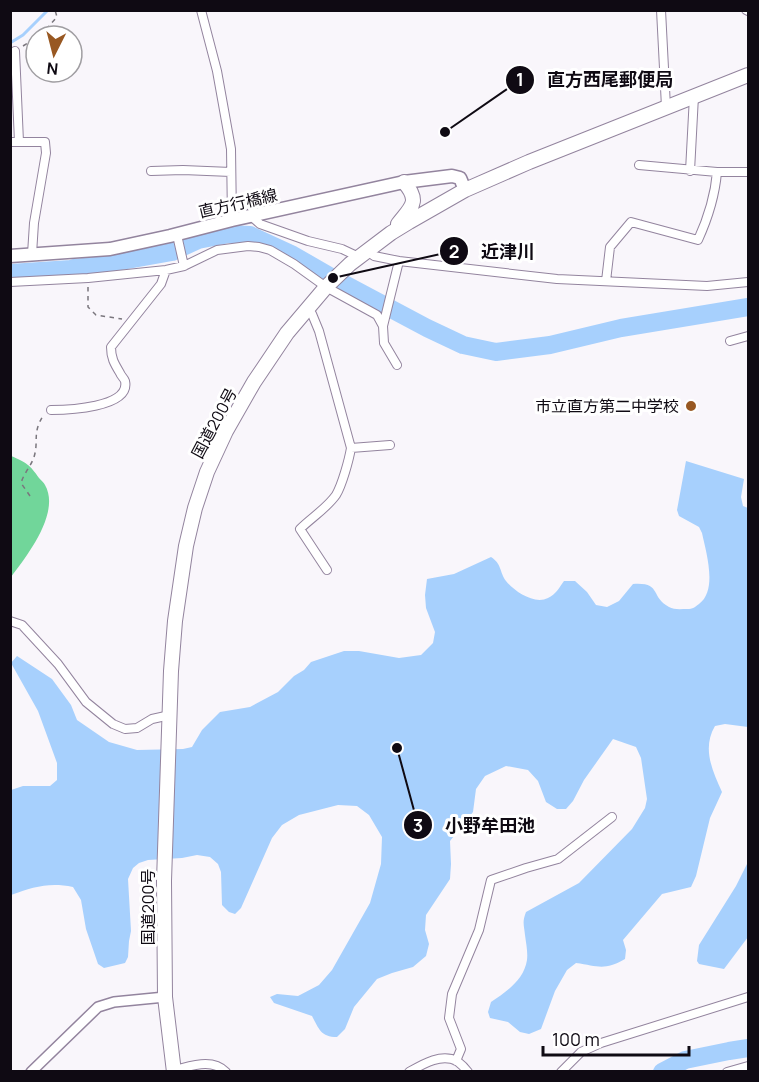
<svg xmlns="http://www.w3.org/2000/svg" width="759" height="1082" font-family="Manrope,'Noto Sans JP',sans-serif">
	<rect width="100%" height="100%" fill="#f9f6fb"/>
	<path fill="#71d69a" d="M11,456C26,462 30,465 39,478C41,480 44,483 45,485C61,513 26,557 11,577Z"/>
	<path fill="#a7d0fd" d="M686,461L744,479L741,497L743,506L748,508V727L725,724L715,726C702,748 712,770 722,792L710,818L696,876L691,887L662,894L623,940L626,950L625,959C604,971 598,966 576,963L567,970L555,991L541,1029L529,1034L520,1032L508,1022L490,1018L488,1012L491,1002C506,992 524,980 527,960C528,952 526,943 525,935C524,925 522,922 526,912L579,883L632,829L645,808L647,799L641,758L636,747L613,739L584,780L573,801L566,809H557L546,802L538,781L528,770L506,766L485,776L476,789L473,812L450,841L451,864L450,879L426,915L425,930L429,944L426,956L413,967L392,973L377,979L354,1007L345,1029L337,1037C321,1037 319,1029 312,1016L274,1003L270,997L277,994L298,996L319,985L332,970L370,903L381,864L382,837L369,815L357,806L338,805L299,815L282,825L272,838L241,908L235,914L229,912L222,905L221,872L218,864L210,857L197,855L182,858L148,860L139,863L133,868L128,879L131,931L129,941L128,957L125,963L104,968L98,964L86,929L81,900L73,887C49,882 33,887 11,895V790L23,786H50L57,780V763L38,711L11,663L17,656L52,679L71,705L77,720L109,742L137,750L183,749L192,747L202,730L220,712L250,707L278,692L294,676L304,670L311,662L344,651H359L399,658L421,655L433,643L435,632L426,608L425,595L427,579L454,574L491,557C502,564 499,571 506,581C514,591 534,605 548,598C556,594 559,588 564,581H575L587,592L596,605L607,607L619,601L633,584C662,582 650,597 669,607C674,610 681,609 687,609C693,609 695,607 699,604C718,590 706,552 702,533L699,527L679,516L677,510Z
		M748,862V937L724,969L699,964L697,961L699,945L736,886Z"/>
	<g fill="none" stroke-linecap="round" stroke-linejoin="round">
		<path stroke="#a7d0fd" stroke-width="3" d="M10,43L23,35L48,10"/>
		<path stroke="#a7d0fd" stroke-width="18" d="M10,273L71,269L74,268L94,266L172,252L198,240L229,234L250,235L293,255L333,278L427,328L463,345L496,352L550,345L621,328L748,307
			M662,1072L685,1060L729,1051L748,1048"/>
		<g stroke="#93849e" stroke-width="10">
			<path id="minor" d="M201,10L217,71L231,149L232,220
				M661,10L666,107
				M746,10L748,11
				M10,54L15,51L19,142
				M10,142H45L46,153L34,223L32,254
				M151,171L183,170L231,172
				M690,171L694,96
				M717,172H748
				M251,216L260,224L308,241L342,249L359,257
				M177,235L184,266
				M367,251L374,256L399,261L557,279L707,286L748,282
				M606,281L610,247L631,222L698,240C708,218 715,196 717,172L639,165
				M10,282L88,278L166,270L184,266L217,250L248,246L259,247L270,250L294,264L326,287L377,315L383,326L384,343L397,365
				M306,311L312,314L319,331L351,448C349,460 342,485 336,495C327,508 311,518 300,529L327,570
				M383,326L399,261
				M730,341L748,336
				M51,410C66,410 131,408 125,381C124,378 121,376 120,373C114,363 111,358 111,347L161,284L166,270
				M351,448L390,445
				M10,621L22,625L58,664L86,702L113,724L125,729L137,728L152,719L170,715
				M456,1061L461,1049L449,1018L452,994L479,930L491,880L526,868L558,859L612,817
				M174,1070C192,1066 212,1058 226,1072
				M409,1072C423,1064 441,1053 457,1061C461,1064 465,1068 468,1072
				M561,1072L581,1052L601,1043L748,997
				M727,1072L748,1066"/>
		</g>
		<g stroke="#93849e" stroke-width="12">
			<path id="tertiary" d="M31,1072L98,1007L114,1002L165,997"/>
		</g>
		<g stroke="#93849e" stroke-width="15">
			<path id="primary" d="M10,256L110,249L170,236L232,220L404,182L452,176L460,178L465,190"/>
		</g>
		<g stroke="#93849e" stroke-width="16">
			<path id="trunk" d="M398,224C411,207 421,202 404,182
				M174,1072L165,997L164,881L171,671L175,621L186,546L195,508L207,472L226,431L254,382L287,333L326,287L350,264L391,233L409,222L465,190L529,162L748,75"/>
		</g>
		<path stroke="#7a767d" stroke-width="1.5" stroke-dasharray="4.5 4.5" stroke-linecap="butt" d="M40,36L57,17L55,10
			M23,46L36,38
			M88,287V307L96,315L122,319
			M30,496L21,483C24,473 31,466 34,457C39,441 32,433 43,416"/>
		<use href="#minor" stroke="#fff" stroke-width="8"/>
		<use href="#tertiary" stroke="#fff" stroke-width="9"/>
		<use href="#primary" stroke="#fff" stroke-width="12"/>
		<use href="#trunk" stroke="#fff" stroke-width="14"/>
	</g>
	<circle fill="#985822" stroke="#fff" stroke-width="2" cx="691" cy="406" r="6"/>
	<g text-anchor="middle" stroke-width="6" stroke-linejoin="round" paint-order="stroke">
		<g font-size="16" fill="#0f0a13" stroke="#fff">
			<text transform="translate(238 203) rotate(-13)" y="6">直方行橋線</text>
			<text transform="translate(214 423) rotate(-62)" y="6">国道200号</text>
			<text transform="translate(148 907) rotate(-90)" y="6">国道200号</text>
		</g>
		<g font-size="16" fill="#0f0a13" stroke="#fff" text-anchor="end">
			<text x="679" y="412">市立直方第二中学校</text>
		</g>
	</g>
	<path fill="none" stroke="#0f0a13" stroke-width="2" d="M445 132L520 80M333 278L454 251M397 748L418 825"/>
	<g fill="#0f0a13" stroke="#fff" stroke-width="2">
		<circle cx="445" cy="132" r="6"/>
		<circle cx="333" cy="278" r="6"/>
		<circle cx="397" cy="748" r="6"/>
		<circle cx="520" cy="80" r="15"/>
		<circle cx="454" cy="251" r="15"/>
		<circle cx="418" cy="825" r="15"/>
	</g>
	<g font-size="18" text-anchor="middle" font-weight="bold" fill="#fff">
		<text x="520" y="86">1</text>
		<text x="454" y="258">2</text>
		<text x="418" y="832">3</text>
	</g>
	<g font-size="18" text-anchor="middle" font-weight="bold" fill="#0f0a13" stroke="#fff" stroke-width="6" stroke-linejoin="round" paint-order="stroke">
		<text x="610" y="86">直方西尾郵便局</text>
		<text x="508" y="258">近津川</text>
		<text x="490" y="832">小野牟田池</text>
	</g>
	<rect width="759" height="1082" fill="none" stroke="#0f0a13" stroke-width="24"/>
	<g transform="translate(54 54) rotate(186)"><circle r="28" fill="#ffffff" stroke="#9f9da1" stroke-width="1.5"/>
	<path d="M0-4.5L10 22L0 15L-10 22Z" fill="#985822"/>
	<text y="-9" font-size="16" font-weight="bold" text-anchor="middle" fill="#0f0a13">N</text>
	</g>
	<path d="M543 1046v9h146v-9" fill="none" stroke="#0f0a13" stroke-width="3"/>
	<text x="552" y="1046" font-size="18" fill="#0f0a13" stroke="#ffffff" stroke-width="4.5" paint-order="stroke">100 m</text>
</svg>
